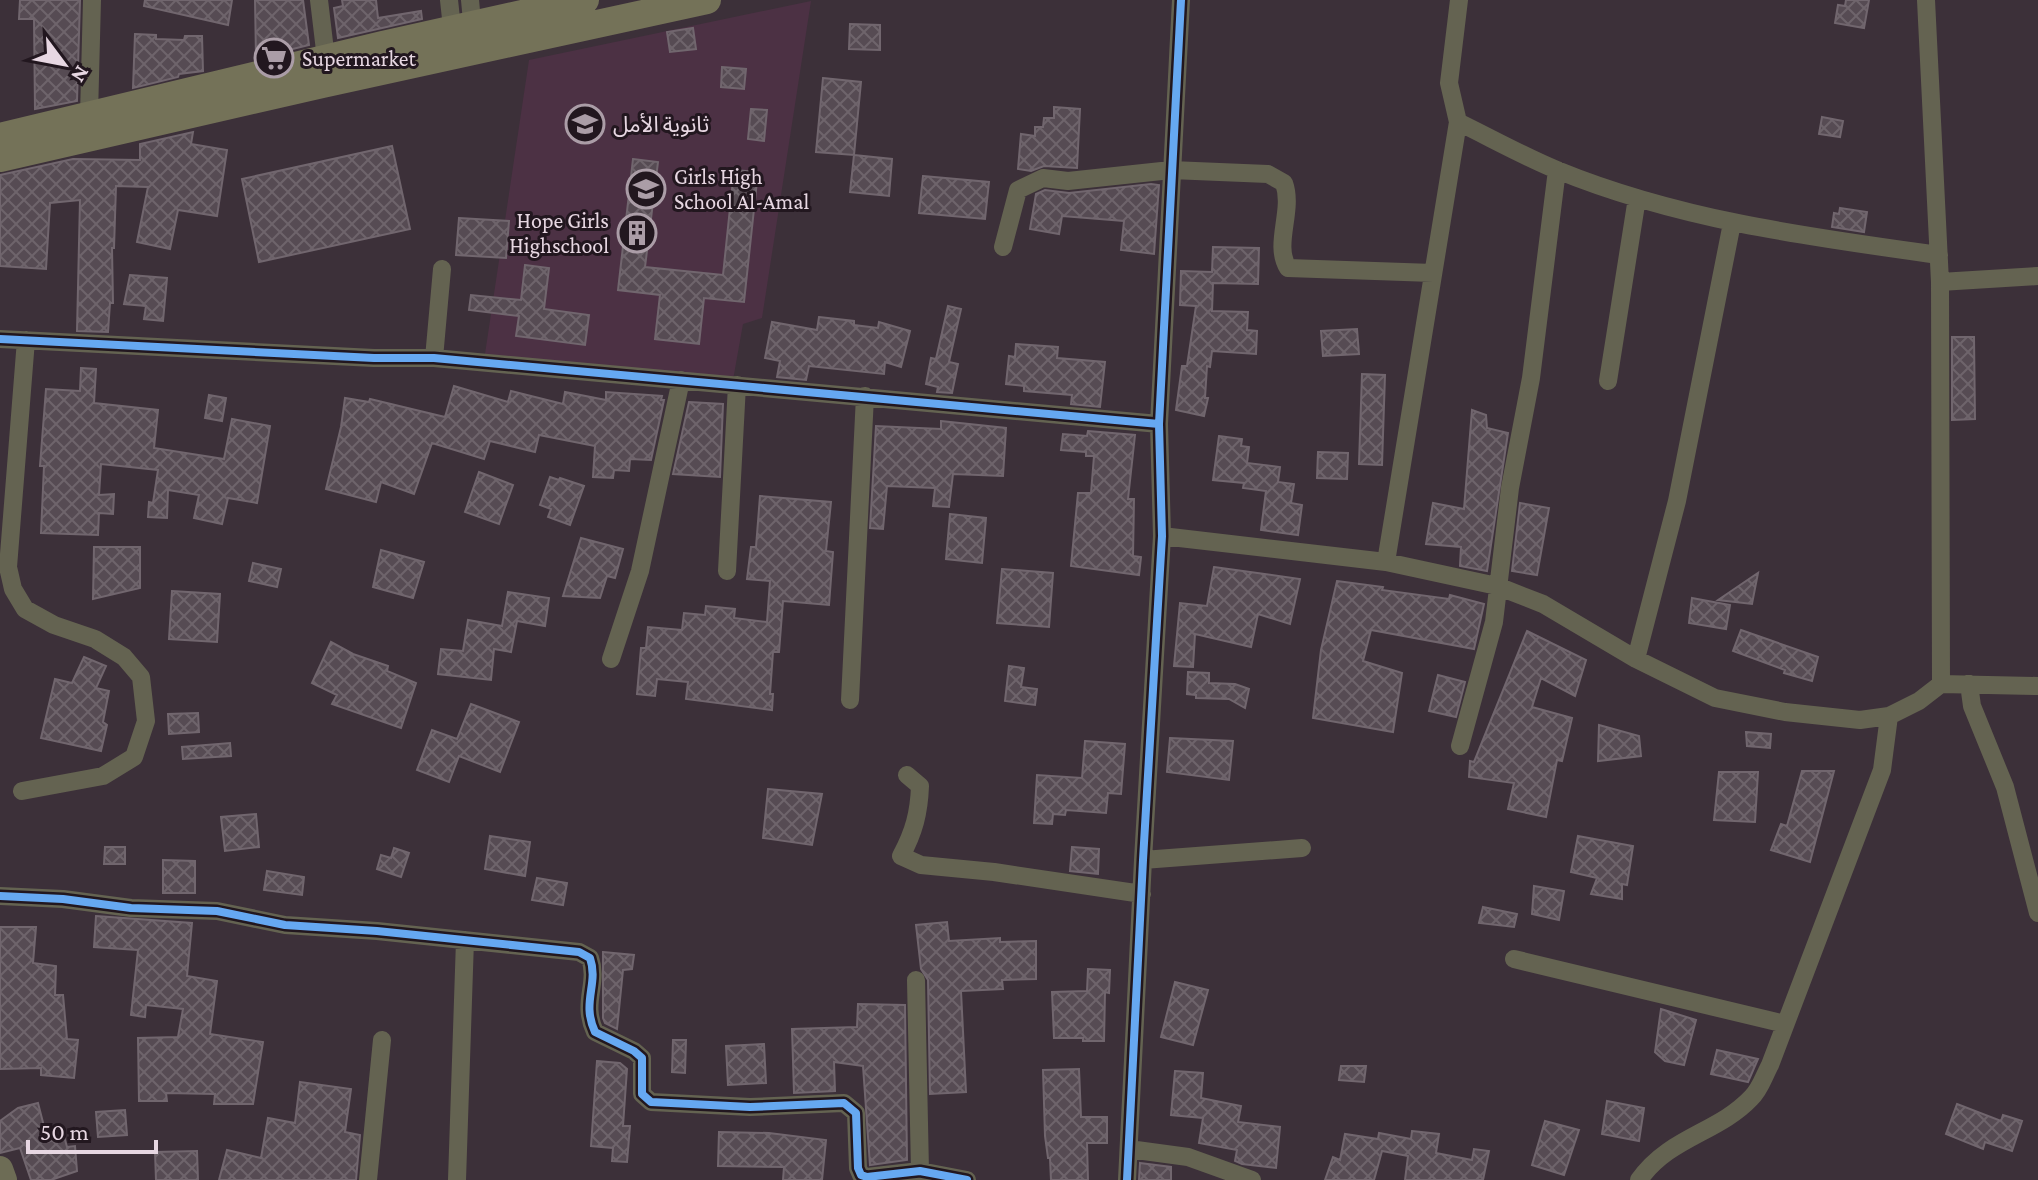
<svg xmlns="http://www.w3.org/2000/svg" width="2038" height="1180" font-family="'Crimson Pro','Noto Sans Arabic',serif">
	<defs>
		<pattern id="building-cross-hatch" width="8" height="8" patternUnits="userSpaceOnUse" patternTransform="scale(2)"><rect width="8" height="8" fill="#564b53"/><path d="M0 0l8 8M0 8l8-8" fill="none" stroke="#6e646b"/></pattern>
	</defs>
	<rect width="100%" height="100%" fill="#3c3039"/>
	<path fill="#4c3144" d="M811,1L762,318L743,324L733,380L485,354L529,60Z"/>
	<path fill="url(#building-cross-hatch)" stroke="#71666e" stroke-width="2" d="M20,0H80L77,101L35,109L34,19H19Z
		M145,0H232L228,25L144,6Z
		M255,0H303L309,45L256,58Z
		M342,0H376L378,18L421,11L422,19L338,38L334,8L343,6Z
		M1846,0H1869L1864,28L1835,23L1838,5L1845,6Z
		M850,24L880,25V50L849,49Z
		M693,28L696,49L670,52L667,32Z
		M135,34L156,35V39L184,40L185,36H202L203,71L179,74L178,77L133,88Z
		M722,67L746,69L744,89L721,87Z
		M823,78L861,82L854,155L816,152Z
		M1054,107L1080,109L1077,168L1044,166L1031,171L1018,169L1021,134L1035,136V127H1043L1044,118H1054Z
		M751,109L767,110L764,141L748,139Z
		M1822,117L1843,121L1840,137L1819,134Z
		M193,132L191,144L227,150L217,216L178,210L170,249L137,242L148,187L116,186L114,248H112L113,303H110L108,332L77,331L80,200L50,203L46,269L0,266V175L73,159L140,160V144Z
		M392,146L410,229L259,262L242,179Z
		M854,155L892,159L889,196L850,192Z
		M633,159L658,162L645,267L723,275L734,170L758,172L744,302L704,298L699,344L655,339L660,295L618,290Z
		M923,176L989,182L985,219L919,213Z
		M1151,184L1159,185L1154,254L1121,250L1124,221L1062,216L1059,234L1030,229L1036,194L1045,190L1069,193Z
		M1840,208L1867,212L1864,232L1832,227L1834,213L1839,214Z
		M459,218L509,221L506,258L456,255Z
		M1213,247L1259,248L1258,284L1213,283L1212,311L1248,312L1247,330L1257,331L1256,354L1212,351L1210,367L1207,366L1205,398H1208L1204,416L1176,410L1182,366H1187L1196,306L1180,305L1181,271L1212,272Z
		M525,265L549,268L544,309L589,315L585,345L516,336L519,316L469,310L471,295L521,300Z
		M130,275L167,278L163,321L144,319L146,306L124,304Z
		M948,306L961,309L949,362L958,364L952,393L937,392L938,387L926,384L931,358L936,359Z
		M819,317L854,321V325L878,328L879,322L910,331L901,367L885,362L884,374L809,366L806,380L777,377L780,361L765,358L772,322L817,330Z
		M1357,329L1359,354L1323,356L1321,331Z
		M1952,337H1974L1975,419L1952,420Z
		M1016,344L1058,347L1057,358L1105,362L1100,407L1071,404L1072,395L1024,391V386L1006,384L1009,356L1015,357Z
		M81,368L96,369L94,403L158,410L154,448L224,459L232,419L270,426L257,503L228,498L222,524L194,518L199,495L168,490L167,518L148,517L149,502L153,503L158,470L101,464L99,495L114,494L113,514L99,513L98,535L41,533L44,466H40L46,389L80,391Z
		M1362,374L1385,375L1382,465L1359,464Z
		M454,386L508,402L511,391L563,404L565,392L606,400V392L662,396L661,400H664L651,460L630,459L629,471L614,470L613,478L593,477L595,446L539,435L535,452L490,441L484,459L432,443L414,494L381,482L376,502L326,489L341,427L345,398L369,402L370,399L445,417Z
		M209,395L226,398L222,421L205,418Z
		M689,402L723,404L720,477L673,474Z
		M1472,410L1486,415L1487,428L1508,433L1487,571L1460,566L1461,547L1426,544L1433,503L1464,509Z
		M941,421L1006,428L1003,476L953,474L949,507L933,506L935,488L887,486L883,529L870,528L876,426L941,429Z
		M1088,431L1135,435L1128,499H1134L1133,556L1141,557L1139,575L1071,566L1078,493H1091L1094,456H1086V452L1061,450L1063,434L1087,436Z
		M1219,436L1242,439L1241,446L1249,447L1247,463L1280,467L1278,482L1294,484L1291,503L1302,505L1298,535L1261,530L1266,491L1243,488L1244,483L1213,480Z
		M1318,452L1348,453L1347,479L1317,478Z
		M479,472L513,485L499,524L465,512Z
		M550,477L559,480L560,478L584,486L570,525L548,517L551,509L540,505Z
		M760,496L831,502L826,551L833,552L829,605L783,601L779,652H773L770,694H773L772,710L686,699L688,682L657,679L655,696L637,694L641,648H646L648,627L682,630L684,613L705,615L706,606L735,609L734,618L767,622L770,581L747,579L751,547H756Z
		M1520,503L1549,508L1537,575L1512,571Z
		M950,514L986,518L982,563L946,559Z
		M581,538L623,549L615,578L607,576L600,598L563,596Z
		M94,547H140V588L93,599Z
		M381,550L424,562L413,598L373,587Z
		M253,563L281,569L277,587L249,581Z
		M1214,567L1300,579L1290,624L1258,614L1251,647L1195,634L1193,667L1174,666L1180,603L1207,606Z
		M1002,569L1053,573L1049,627L997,623Z
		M1758,573L1752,604L1718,600Z
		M1337,581L1383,587L1382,590L1449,599L1450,595L1484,604L1474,649L1371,630L1363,661L1402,673L1393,732L1313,718L1321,650Z
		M172,591L220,594L217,642L169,639Z
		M508,592L549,598L545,626L517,621L511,652L494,649L491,680L438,674L441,649L463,651L468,620L502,626Z
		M1692,598L1730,605L1726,629L1689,623Z
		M1741,630L1818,657L1812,681L1784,673L1785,670L1733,651Z
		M1527,631L1586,660L1575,696L1541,678L1532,707L1572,718L1562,761L1557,760L1546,817L1508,809L1514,783L1469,777L1470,761L1474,762Z
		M331,642L353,654L388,666L387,671L416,683L401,728L332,704L337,695L312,683Z
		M84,657L106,666L96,688L109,691L103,722L107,725L101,751L41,738L55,679L72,683Z
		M1009,666L1024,668L1021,687L1037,689L1035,705L1005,701Z
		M1188,672L1209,673V683L1235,684L1249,689L1245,708L1229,699L1196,698V695L1187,694Z
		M1438,675L1465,682L1456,717L1429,711Z
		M471,704L519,722L500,772L459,756L449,782L417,770L432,730L457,739Z
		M198,713L199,732L169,734L168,714Z
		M1599,725L1639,736L1641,756L1598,761Z
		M1746,732L1771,734L1770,748L1747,746Z
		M1170,738L1233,741L1229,780L1167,772Z
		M1085,741L1125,744L1121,794L1108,793L1106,813L1066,810L1065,815L1053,814L1052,824L1034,823L1037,775L1082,778Z
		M230,743L231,756L183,759L182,747Z
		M1802,771H1834L1810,862L1771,850L1781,824L1787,826Z
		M1719,772H1758L1755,822L1714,820Z
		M768,789L822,794L812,845L763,838Z
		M256,814L259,847L225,851L221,817Z
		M490,836L530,842L525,876L485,869Z
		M1578,836L1633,846L1627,885L1622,884V899L1591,894L1597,878L1571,872Z
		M105,847H125V864H104Z
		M1072,847L1099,849L1098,874L1070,871Z
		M394,848L409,853L401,877L377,869L381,855L391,858Z
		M163,860L195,861V893H163Z
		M267,871L304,877L302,895L264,890Z
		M537,878L567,883L563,905L532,900Z
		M1534,886L1564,891L1559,920L1532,914Z
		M1483,907L1517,914L1514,927L1479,923Z
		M96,916L192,923L187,976L217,981L210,1034L263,1042L253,1104H214L215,1094L166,1093L167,1101H139L138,1038L178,1037L183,1009L146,1005L145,1017L131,1015L138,950L94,947Z
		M947,922L949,941L1000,938V942L1036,941V979L1002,980L1003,989L961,991L966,1092L930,1094L928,980L921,969L916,925Z
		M0,927H36L33,963L56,966L55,995H63L67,1039L78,1040L74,1078L41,1075V1068L0,1069Z
		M603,952L634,955L632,969L623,970L617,1029L605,1023L603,1018Z
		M1088,969L1110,970L1109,993L1105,992L1104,1041H1083V1038H1054L1052,992L1087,991Z
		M1175,982L1208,990L1193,1045L1161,1037Z
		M858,1004L905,1005L907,1160L870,1165L863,1066L834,1062L835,1091L794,1093L792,1029L857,1027Z
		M1661,1009L1696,1020L1684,1065L1665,1061L1655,1052Z
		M673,1040H686L685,1073L672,1072Z
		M764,1044L766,1083L728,1085L726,1046Z
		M1717,1050L1758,1059L1748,1082L1711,1074Z
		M597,1061L620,1063L627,1069L623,1126H630L627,1162L612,1161L613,1148L591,1146Z
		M1341,1066H1366L1364,1082L1339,1080Z
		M1079,1069L1081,1117H1107V1143H1087L1088,1180H1051L1050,1158H1048L1045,1136L1043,1070Z
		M1175,1071L1203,1073L1201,1098L1241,1106L1238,1122L1280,1127L1276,1168L1242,1164L1235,1161L1237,1150L1199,1143L1203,1118L1171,1115Z
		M300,1082L351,1089L345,1132L360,1135L356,1180H219L227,1150L261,1158L268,1118L295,1123Z
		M1607,1101L1644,1108L1639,1141L1602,1134Z
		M38,1103L48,1142L64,1136L67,1147L75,1146L77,1171L51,1180H31L20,1148L0,1153V1121L18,1108Z
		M1957,1104L2001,1121L2003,1115L2022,1121L2012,1151L1985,1142L1983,1149L1946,1134Z
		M125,1110L127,1135L98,1137L96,1112Z
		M1545,1121L1579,1130L1564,1175L1532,1165Z
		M1412,1131L1439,1134L1436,1153L1472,1160L1474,1149L1489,1151L1483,1180H1405L1408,1156L1382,1151L1374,1180H1325L1333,1157L1340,1160L1345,1134L1378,1139L1379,1133L1411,1139Z
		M719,1132L769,1133L826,1140L822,1180H783L784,1167L718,1166Z
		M197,1151L198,1180H156L155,1152Z
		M1140,1163L1171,1167V1180H1139Z"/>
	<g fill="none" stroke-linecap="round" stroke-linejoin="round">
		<path stroke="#646351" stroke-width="18" d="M319,0L326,59
			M449,0L453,37
			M470,0L473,32
			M1926,0L1940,282L1941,684
			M89,115L92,0
			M1458,122C1491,138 1523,156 1557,170C1679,220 1809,237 1939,255
			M1003,247L1018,190L1043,178L1068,181L1171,170L1268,174L1284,183C1294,211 1273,244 1288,268L1433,273
			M1940,282L2038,276
			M0,339L374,358H434L1159,424
			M434,358L442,269
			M1608,381L1637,198
			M1162,536L1386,562L1497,586L1543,604L1636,659L1715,698L1785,712L1860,720L1889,716L1919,701L1941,684L2038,686
			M1386,562L1458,122L1449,83L1459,0
			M727,571L737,385
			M611,659L640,571L681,380
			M1636,659L1677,501L1732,223
			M1969,684L1972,706L2005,787L2038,913
			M850,700L865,396
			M1460,746L1494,622L1510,488L1531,378L1557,170
			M907,775L920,786C919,813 914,832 901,856L921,865L994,872L1142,894
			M22,791L103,776L134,757L146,721L141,677L124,657L95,639L54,625L25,609L13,589L8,567L26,340
			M1143,860L1302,848
			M0,896L63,899L131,908L217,911L285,925L377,931L579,952L590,958C599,984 581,1002 595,1032L634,1051L642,1058V1094L651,1102L750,1107L844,1103L856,1113L858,1168L861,1175L867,1177L920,1171L967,1180
			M1514,959L1785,1024
			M916,980L920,1171
			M1129,1149L1188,1157L1252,1180
			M368,1180L382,1040
			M457,1180L465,940
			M1127,1180L1143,860L1162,536L1159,424L1181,0
			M1639,1180C1669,1137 1718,1133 1751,1098C1760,1090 1764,1076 1770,1065L1882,770L1889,716"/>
		<path stroke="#6d6c55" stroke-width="26" d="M0,1169L4,1180"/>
		<path stroke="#747258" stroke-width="28" d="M0,137L382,45L585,0
			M0,158L322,84L707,0"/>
		<g stroke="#22171f" stroke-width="13">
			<path id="cycleway" d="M0,339L374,358H434L1159,424
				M0,896L63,899L131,908L217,911L285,925L377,931L579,952L590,958C599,984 581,1002 595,1032L634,1051L642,1058V1094L651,1102L750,1107L844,1103L856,1113L858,1168L861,1175L867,1177L920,1171L967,1180
				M1127,1180L1143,860L1162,536L1159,424L1181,0"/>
		</g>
		<use href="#cycleway" stroke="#66a8f1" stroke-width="8"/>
	</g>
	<defs>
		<g id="supermarket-ring" transform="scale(2)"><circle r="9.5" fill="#22171f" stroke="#ab9da7" stroke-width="1.5"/><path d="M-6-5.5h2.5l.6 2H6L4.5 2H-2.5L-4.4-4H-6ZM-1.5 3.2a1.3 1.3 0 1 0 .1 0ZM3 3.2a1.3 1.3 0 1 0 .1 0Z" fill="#ab9da7"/></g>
		<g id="school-ring" transform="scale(2)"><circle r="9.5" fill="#22171f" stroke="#ab9da7" stroke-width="1.5"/><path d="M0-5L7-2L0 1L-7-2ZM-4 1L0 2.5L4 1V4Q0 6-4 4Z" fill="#ab9da7"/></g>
		<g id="building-ring" transform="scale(2)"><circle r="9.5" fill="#22171f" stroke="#ab9da7" stroke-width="1.5"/><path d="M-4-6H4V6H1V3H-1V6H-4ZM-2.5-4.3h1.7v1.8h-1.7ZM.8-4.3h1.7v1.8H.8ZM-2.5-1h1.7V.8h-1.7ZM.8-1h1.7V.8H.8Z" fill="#ab9da7"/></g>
	</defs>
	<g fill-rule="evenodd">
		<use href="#supermarket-ring" x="274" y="58"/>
		<use href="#school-ring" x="585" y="124"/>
		<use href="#school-ring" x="646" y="189"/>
		<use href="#building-ring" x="637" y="233"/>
	</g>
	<g text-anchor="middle" stroke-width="6" stroke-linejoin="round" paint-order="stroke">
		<g font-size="22" fill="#e7d7e2" stroke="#22171f" text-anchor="start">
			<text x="302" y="66">Supermarket</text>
			<text x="613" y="132">ثانوية الأمل</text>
			<text x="674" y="184">Girls High<tspan x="674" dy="25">School Al-Amal</tspan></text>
			<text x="609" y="228" text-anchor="end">Hope Girls<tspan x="609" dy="25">Highschool</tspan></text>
		</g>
	</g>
	<g transform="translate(64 64) rotate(122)" stroke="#22171f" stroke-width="6" paint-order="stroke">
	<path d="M0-6L14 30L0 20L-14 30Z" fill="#e7d7e2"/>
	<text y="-12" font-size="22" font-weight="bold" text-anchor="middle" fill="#e7d7e2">N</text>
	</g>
	<path d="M28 1140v12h128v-12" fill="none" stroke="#e7d7e2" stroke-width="4"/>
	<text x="40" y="1140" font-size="24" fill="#e7d7e2" stroke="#22171f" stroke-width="6" paint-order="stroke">50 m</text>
</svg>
